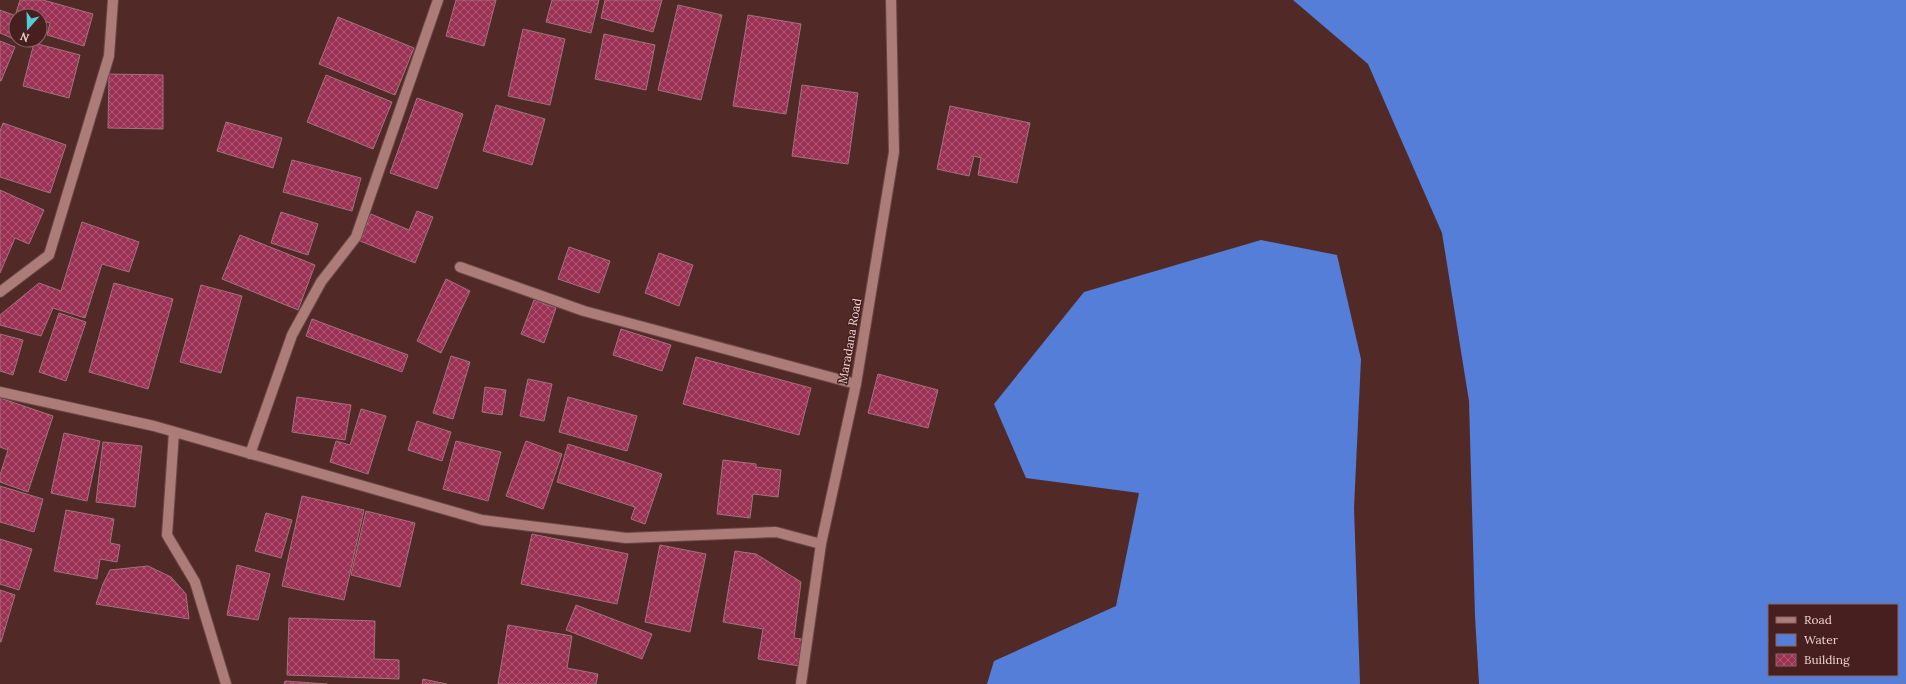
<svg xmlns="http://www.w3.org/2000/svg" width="1906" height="684" font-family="Lora,serif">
	<defs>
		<pattern id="building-cross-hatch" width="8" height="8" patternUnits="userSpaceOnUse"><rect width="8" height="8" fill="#9b3154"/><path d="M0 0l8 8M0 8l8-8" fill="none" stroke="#ae5873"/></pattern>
	</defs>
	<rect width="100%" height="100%" fill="#512a27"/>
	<path fill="#547ed7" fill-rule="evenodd" d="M1293,0H1906V684H1479L1475,616L1469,401L1442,233L1368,64ZM1769,605H1897V675H1769Z
		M1261,240L1337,255L1361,359L1354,508L1360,684H987L994,661L1116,606L1139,493L1026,478L994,404L1084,292Z"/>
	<path fill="url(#building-cross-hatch)" stroke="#a0737d" d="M20,0H43L93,14L84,46L47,35L50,23L40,20V16H25L16,13Z
		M456,0H496L484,46L446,36Z
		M552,0H599L591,33L546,22Z
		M605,0H662L653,32L601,18Z
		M678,5L722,15L701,100L658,90Z
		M0,10L16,16V40H24L23,43L0,33Z
		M748,15L801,24L786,114L733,106Z
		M338,17L414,48L395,95L319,64Z
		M523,29L565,39L550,105L508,96Z
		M604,34L655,45L646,90L595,79Z
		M0,41L15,47L1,81H0Z
		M34,43L80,55L69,98L23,86Z
		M109,74L163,75V129L108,128Z
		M326,75L392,102L373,149L307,122Z
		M802,85L858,93L848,164L792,156Z
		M417,98L463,114L437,189L390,173Z
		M496,105L545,119L532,165L483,151Z
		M950,106L1030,123L1017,183L978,175L981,158L974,156L969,176L937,169Z
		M226,122L282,138L273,168L217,151Z
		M3,123L66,145L50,193L0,177V131Z
		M292,160L361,178L352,211L283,192Z
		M0,190L44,210L29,244L15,238L0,273Z
		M417,211L433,217L415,263L360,241L371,214L409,230Z
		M281,212L318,224L308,255L271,243Z
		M82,222L139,242L129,272L102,264L85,318L53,308L41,336L0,325V315L39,283L61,291Z
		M240,235L315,265L298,310L222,279Z
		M569,247L610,261L599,293L558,279Z
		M659,253L693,265L679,306L645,293Z
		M446,279L470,291L441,353L417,341Z
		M114,283L173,299L148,389L89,372Z
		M201,285L242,296L221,373L180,362Z
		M534,300L556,308L544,343L521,334Z
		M59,313L86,322L66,381L39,372Z
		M312,319L408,355L402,372L306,336Z
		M621,329L671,345L662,371L613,355Z
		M0,334L23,340L13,375L0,371Z
		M451,356L470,362L453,419L433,413Z
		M696,357L811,388L799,435L683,404Z
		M878,374L938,390L928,428L868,413Z
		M528,379L552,384L544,421L520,416Z
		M485,387L506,390L502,415L482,412Z
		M297,397L351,405L345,440L292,432Z
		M568,397L637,416L627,451L559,432Z
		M0,398L53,416L28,492L0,482V475L8,450L0,447Z
		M361,409L386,416L368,474L330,462L336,441L350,445Z
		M417,421L451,432L442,461L408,450Z
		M64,433L100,441L87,501L51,493Z
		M456,441L501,452L488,501L443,489Z
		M526,441L562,454L543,509L506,496Z
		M103,442L142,446L135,507L96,502Z
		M568,444L662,474L645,524L631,519L635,507L557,482Z
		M723,460L756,464V467L781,470L778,497L753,494L750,518L717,514Z
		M0,486L43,499L34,532L0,522Z
		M302,496L364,510L344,600L282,586Z
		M66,510L114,519L110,543L120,545L117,562L100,559L97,579L54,571Z
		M366,511L415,523L400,587L351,575Z
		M266,513L292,520L281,558L255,551Z
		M532,534L628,554L617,604L521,584Z
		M0,539L32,549L19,590L0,584Z
		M660,545L706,554L690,632L645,622Z
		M735,551L756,554L801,582L794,638L802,639L799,666L758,659L763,629L723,622Z
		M237,565L270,574L258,620L227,615Z
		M148,566L171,577L186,594L189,619L96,604L103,584L110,570Z
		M0,590L15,595L1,642H0Z
		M576,605L652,634L642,659L566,630Z
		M289,618L375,621L374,659L399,660V679L287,675Z
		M508,625L572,636L567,668L598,674L596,684H498Z
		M423,679L447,684H422Z
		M285,681L327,684H284Z"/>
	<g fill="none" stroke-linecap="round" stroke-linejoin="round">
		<g stroke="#694746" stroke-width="12">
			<path id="street" d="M460,267L584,311L856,384
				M0,292L49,255L109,56L113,0
				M0,392L154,426L482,520L626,538L776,532L821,544
				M174,432L167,535L195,582L226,684
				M250,454L292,335L321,282L356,237L438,0"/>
		</g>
		<g stroke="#694746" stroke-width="12">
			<path id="secondary" d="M801,684L821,544L856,384L894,152L891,0"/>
		</g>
		<use href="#street" stroke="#ab7c78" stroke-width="10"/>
		<use href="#secondary" stroke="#ab7c78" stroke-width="10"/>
	</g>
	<g text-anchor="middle" stroke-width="3" stroke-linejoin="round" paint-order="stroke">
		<g font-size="12" fill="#edd3d0" stroke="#461f1e">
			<text transform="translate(850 341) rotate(-80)" y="4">Maradana Road</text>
		</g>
	</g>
	<rect x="1768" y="604" width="130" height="72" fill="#461f1e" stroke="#896765"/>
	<rect x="1776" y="617" width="20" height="6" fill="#ab7c78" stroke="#896765"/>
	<text x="1804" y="624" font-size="12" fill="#edd3d0">Road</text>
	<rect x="1776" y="634" width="20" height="12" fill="#547ed7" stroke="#896765"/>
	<text x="1804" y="644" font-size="12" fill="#edd3d0">Water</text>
	<rect x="1776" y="654" width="20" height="12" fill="url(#building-cross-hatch)" stroke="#896765"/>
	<text x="1804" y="664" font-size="12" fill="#edd3d0">Building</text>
	<g transform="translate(28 28) rotate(200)"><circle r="19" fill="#461f1e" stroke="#896765"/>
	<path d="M0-3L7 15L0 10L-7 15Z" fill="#52cbd7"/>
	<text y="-6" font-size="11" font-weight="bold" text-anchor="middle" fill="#edd3d0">N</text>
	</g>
</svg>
